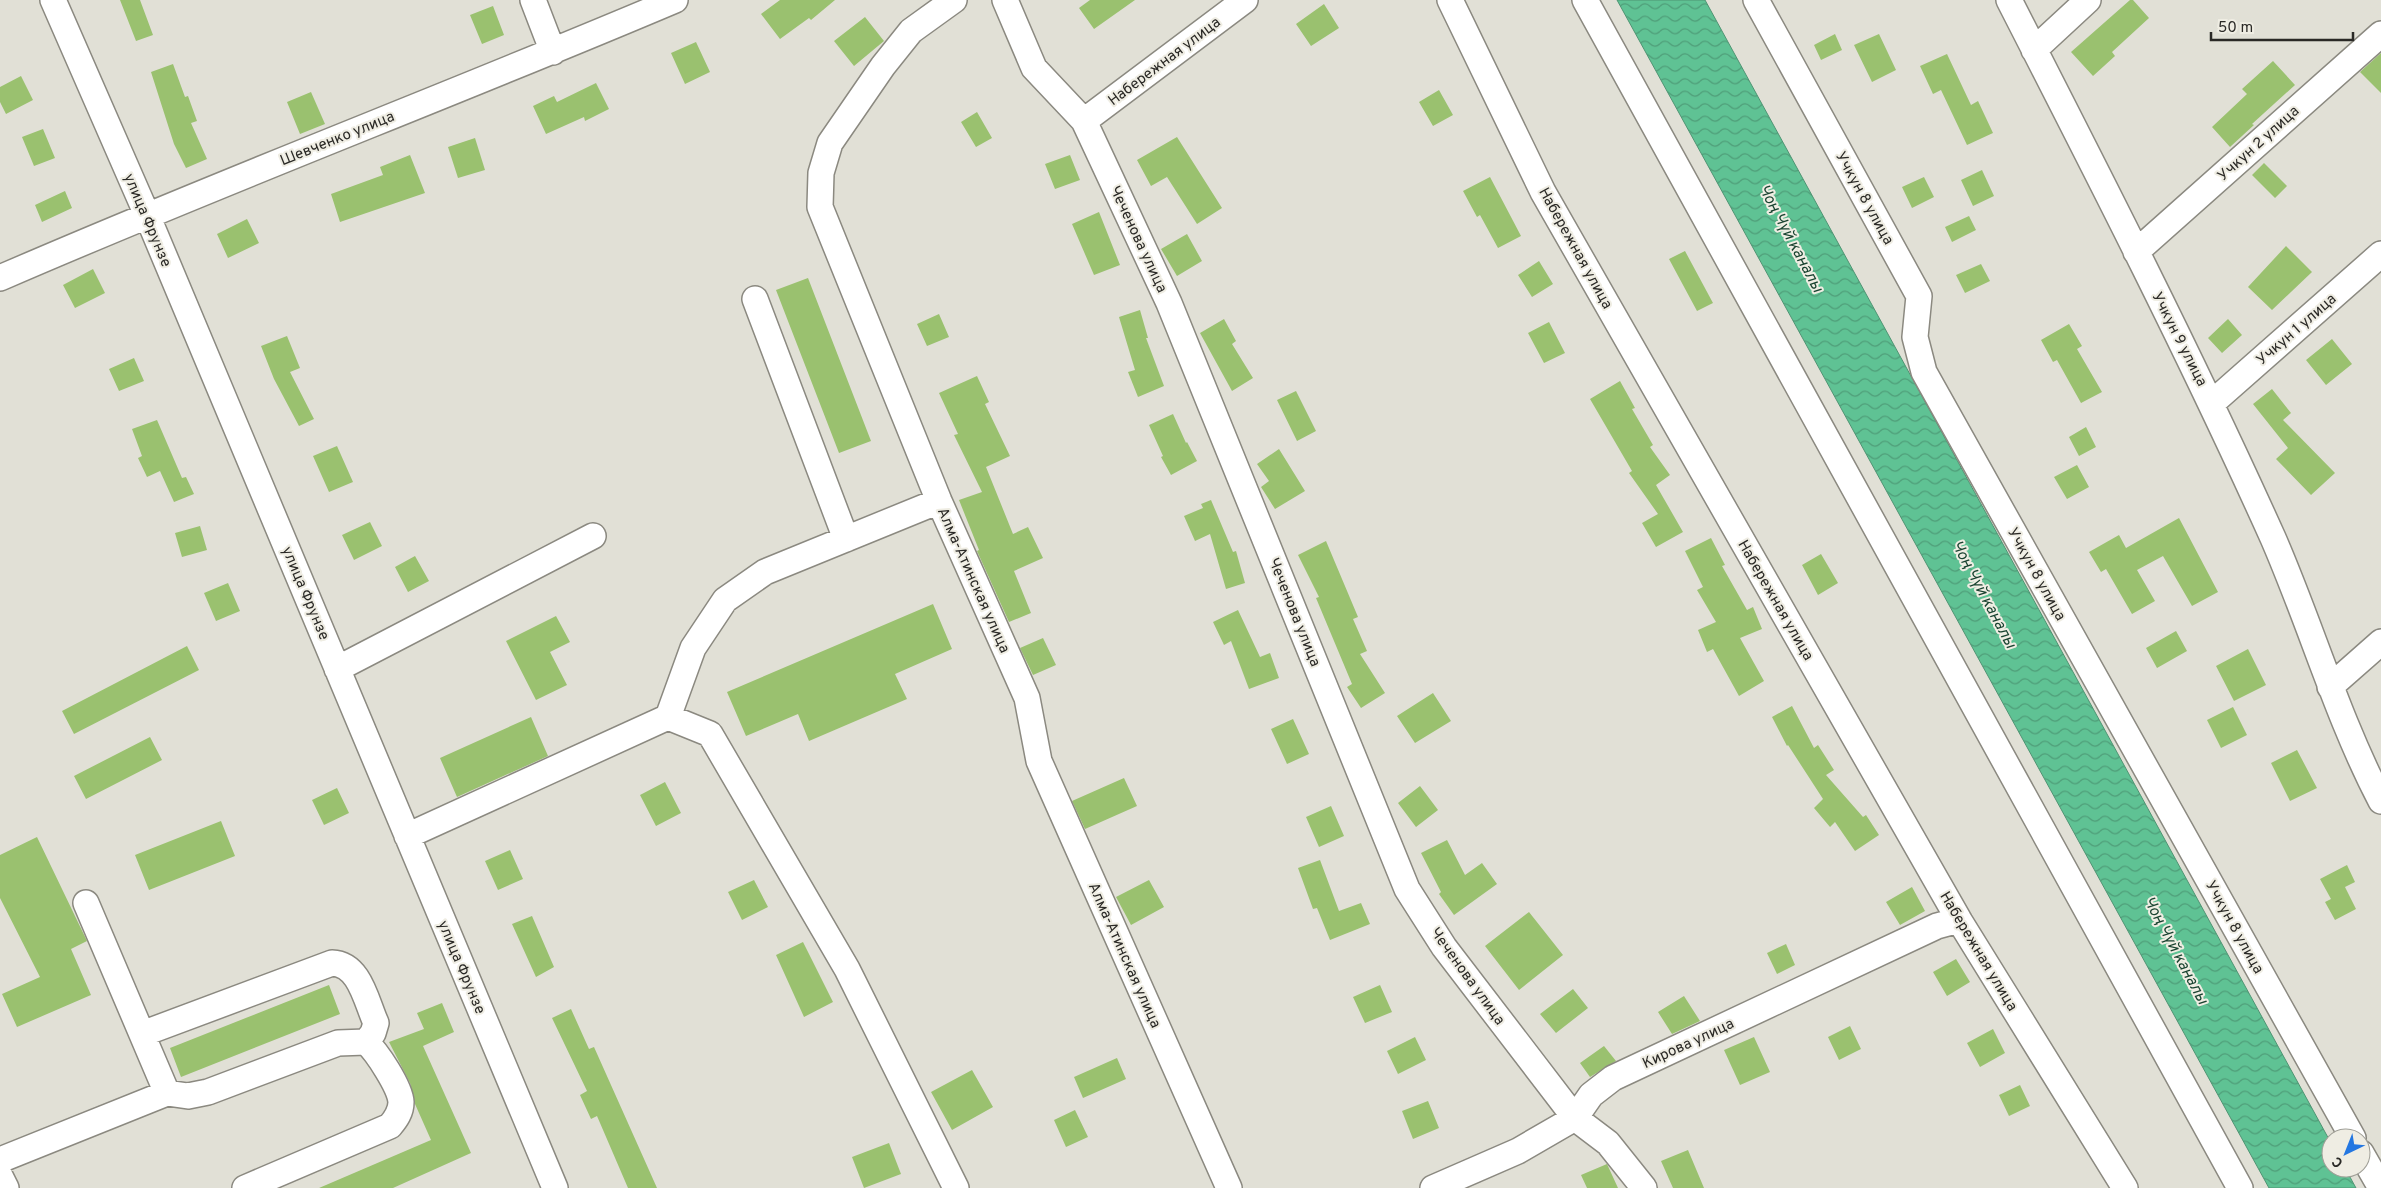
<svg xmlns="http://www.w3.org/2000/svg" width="2381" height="1188" font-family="Overpass,sans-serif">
	<defs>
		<pattern id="water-waves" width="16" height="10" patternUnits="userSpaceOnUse" patternTransform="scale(1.25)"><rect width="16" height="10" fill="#5fc294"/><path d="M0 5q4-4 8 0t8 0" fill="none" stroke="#4f9e79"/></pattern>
	</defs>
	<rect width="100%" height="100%" fill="#e1e0d6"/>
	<path fill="url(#water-waves)" stroke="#4f9473" d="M1617,0H1705L2331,1143V1168H2345L2356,1188H2269Z"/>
	<path fill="#9ac16f" d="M120,0H140L153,35L136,41Z
		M780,0H835L811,20L809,18L780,39L761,14Z
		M1090,0H1135L1094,29L1079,8Z
		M2130,0H2133L2149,18L2112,52L2115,56L2093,76L2071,52Z
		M1324,4L1339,28L1311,46L1296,24Z
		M493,6L504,35L482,44L470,15Z
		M865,17L884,41L854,66L834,41Z
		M1835,34L1842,50L1821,60L1814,45Z
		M1879,34L1896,70L1872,82L1854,45Z
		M696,42L710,72L685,84L671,53Z
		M2381,53V93L2360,72Z
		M1947,54L1971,105L1978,101L1993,133L1967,145L1941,90L1933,94L1920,66Z
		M2273,61L2295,85L2252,124L2254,125L2230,147L2212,127L2247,94L2242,89Z
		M173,64L185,97L188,96L197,121L191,123L207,159L186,168L174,144L151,72Z
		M21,76L33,100L6,114L0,102V87Z
		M596,83L609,109L585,121L584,117L546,134L533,106L554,96L557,102Z
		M1439,90L1453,115L1433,126L1419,102Z
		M311,92L325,124L300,134L287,102Z
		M977,112L992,138L976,147L961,122Z
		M43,129L55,158L34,166L22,137Z
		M1177,137L1222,208L1197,224L1167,177L1151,186L1137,160Z
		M475,138L485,170L458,178L448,147Z
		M410,155L425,193L340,222L331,194L383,175L380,167Z
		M1070,155L1080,180L1055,189L1045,164Z
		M2264,163L2287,186L2275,198L2252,175Z
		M1982,170L1994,196L1973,206L1961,180Z
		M1490,177L1521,236L1498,248L1480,215L1477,217L1463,191Z
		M1924,177L1934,197L1912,208L1902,187Z
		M65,191L72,208L42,222L35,205Z
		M1099,212L1120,265L1094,275L1072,224Z
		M1969,216L1976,230L1952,242L1945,227Z
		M247,219L259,243L228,258L217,234Z
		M1187,234L1202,261L1177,276L1161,249Z
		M2286,246L2312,272L2272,310L2248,287Z
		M1685,251L1713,303L1697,311L1669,259Z
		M1539,261L1553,284L1532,297L1518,275Z
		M1981,264L1990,281L1965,293L1956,275Z
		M93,269L105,293L75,308L63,285Z
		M808,278L871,441L839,453L776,290Z
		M1140,310L1148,338H1146L1164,386L1138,397L1128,372L1135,370L1119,317Z
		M939,314L949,337L927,346L917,324Z
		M1224,319L1236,341L1232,344L1253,378L1232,391L1200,333Z
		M2228,319L2242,335L2222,353L2208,338Z
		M1549,322L1565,353L1544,363L1528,333Z
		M2069,324L2082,346L2077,349L2102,392L2081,403L2057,360L2053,362L2041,340Z
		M287,336L300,368L290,372L314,419L299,426L274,379L261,346Z
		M2332,339L2352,364L2326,385L2306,360Z
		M134,358L144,381L119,391L109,369Z
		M977,376L989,402L985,404L1010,456L986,467L1013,534L1028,527L1043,558L1014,571L1031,613L1009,622L977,551L979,550L959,500L982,492L954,435L958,434L939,393Z
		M1620,381L1635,408L1632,409L1653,445L1650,447L1670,475L1656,485L1683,532L1656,547L1642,523L1658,514L1629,473L1632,471L1590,399Z
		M2272,389L2291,413L2283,420L2335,473L2311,495L2276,459L2288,448L2253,404Z
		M1296,391L1316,431L1297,441L1277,400Z
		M1173,414L1186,443L1187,442L1197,461L1171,475L1161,457L1163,456L1149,425Z
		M157,420L182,478L186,477L194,494L174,502L160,471L147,477L138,458L142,456L132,429Z
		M2086,427L2096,447L2079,456L2069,437Z
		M337,446L353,482L329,492L313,456Z
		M1279,449L1305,491L1275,509L1261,487L1269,481L1257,464Z
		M2077,465L2089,487L2067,499L2054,477Z
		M1211,500L1233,552L1236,551L1245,583L1226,589L1210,534L1195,541L1184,516L1203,508L1201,504Z
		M2179,518L2218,592L2192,606L2163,556L2137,570L2155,601L2132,614L2106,569L2101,572L2089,552L2119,535L2126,548Z
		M370,522L382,546L354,560L342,535Z
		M200,526L207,550L182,557L175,533Z
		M1711,538L1725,565L1722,566L1747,610L1753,607L1762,629L1740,638L1764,681L1739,696L1713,649L1707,652L1698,630L1716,622L1697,590L1703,587L1685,551Z
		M1326,541L1358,617L1353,619L1367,651L1360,654L1385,693L1361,708L1347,687L1352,684L1316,598L1319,597L1298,555Z
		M1821,554L1838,583L1818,595L1802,565Z
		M415,556L429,581L408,592L395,567Z
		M228,583L240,611L216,621L204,593Z
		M933,604L952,649L895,674L907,699L809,741L798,714L746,736L727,692Z
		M1238,610L1260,657L1270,653L1279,678L1249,689L1231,641L1224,645L1213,622Z
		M556,616L570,642L550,652L567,685L536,700L506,641Z
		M2176,631L2187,651L2157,668L2146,648Z
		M1043,638L1056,665L1033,675L1020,648Z
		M187,646L199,670L74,734L62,711Z
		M2248,649L2266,685L2234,701L2216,666Z
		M1433,693L1451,721L1415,743L1397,716Z
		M1792,706L1814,748L1818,745L1834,770L1826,775L1863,817L1866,815L1879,835L1855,851L1835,822L1830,827L1814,808L1823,799L1788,745L1787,746L1772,717Z
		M2233,707L2247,735L2221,748L2207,720Z
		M531,717L548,756L457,797L440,758Z
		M1293,719L1309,754L1287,764L1271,729Z
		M150,737L162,760L86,799L74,776Z
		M2297,750L2317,788L2290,801L2271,763Z
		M1124,778L1137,806L1085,829L1072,801Z
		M665,782L681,813L656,826L640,795Z
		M1420,786L1438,810L1416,827L1398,803Z
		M337,788L349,813L324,825L312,800Z
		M1331,806L1344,836L1319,847L1306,817Z
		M221,821L235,856L149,890L135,855Z
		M37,837L87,941L71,949L91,995L17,1027L2,994L40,977L0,898V855Z
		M1447,840L1465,875L1482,863L1497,884L1454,915L1439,894L1441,892L1421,853Z
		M510,850L523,879L498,890L485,861Z
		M1320,860L1339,911L1361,903L1370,924L1330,940L1317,908L1313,909L1298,868Z
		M2347,865L2355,882L2345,887L2356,909L2335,920L2325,902L2331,899L2320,879Z
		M754,880L768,907L742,920L728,892Z
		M1149,880L1164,907L1131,925L1116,897Z
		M1912,887L1925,911L1900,925L1886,902Z
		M1529,912L1563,955L1519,990L1485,946Z
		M532,916L554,967L536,977L512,924Z
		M803,942L833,1002L804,1017L776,955Z
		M1786,944L1795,965L1777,974L1767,953Z
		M1956,959L1970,982L1947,996L1933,972Z
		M329,985L340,1014L181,1077L170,1048Z
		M1380,985L1392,1012L1365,1023L1353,997Z
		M1573,989L1588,1008L1556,1033L1540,1014Z
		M1684,996L1700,1021L1672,1034L1658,1012Z
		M442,1003L454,1032L423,1046L471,1153L393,1188H319L431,1140L415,1104L410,1083L389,1042L424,1029L417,1013Z
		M571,1009L589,1049L594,1047L657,1188H628L597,1116L591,1119L580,1095L587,1091L552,1018Z
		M1850,1026L1861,1049L1839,1060L1828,1037Z
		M1993,1029L2005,1053L1980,1067L1967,1043Z
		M1415,1037L1426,1060L1398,1074L1387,1051Z
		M1754,1037L1770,1072L1740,1085L1724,1050Z
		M1604,1046L1616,1061L1590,1077L1580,1063Z
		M1117,1058L1126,1079L1083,1098L1074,1077Z
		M972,1070L993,1107L952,1130L931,1092Z
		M2020,1085L2030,1106L2009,1116L1999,1095Z
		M1428,1101L1439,1128L1413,1139L1402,1111Z
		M1075,1110L1088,1137L1066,1147L1054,1120Z
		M889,1143L901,1174L864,1188L852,1157Z
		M1688,1150L1704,1188H1673L1661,1161Z
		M1607,1164L1618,1188H1587L1581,1175Z"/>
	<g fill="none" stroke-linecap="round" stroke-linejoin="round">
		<g stroke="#8b8980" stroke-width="28">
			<path id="minor" d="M53,0L147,215L555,1188
				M533,0L553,52
				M954,0L911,31L883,66L830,143L821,173L820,207L939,501L1027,698L1039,761L1229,1188
				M1005,0L1034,68L1084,121L1169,303L1407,889L1444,947L1575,1118L1608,1143L1644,1188
				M1450,0L1543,192L1959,920L2125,1188
				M1585,0L2240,1188
				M1756,0L1919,296L1915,337L1924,372L2353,1138
				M2009,0C2100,178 2191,356 2273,538C2311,625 2337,717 2381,801
				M2034,50L2088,0
				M1084,121L1245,0
				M2136,252L2381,34
				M0,278C223,181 451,95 675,0
				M755,299L846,539
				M2212,403L2381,254
				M337,669L593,536
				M2330,687L2381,642
				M668,717L710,734L847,969L956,1188
				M407,836L668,717L693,648L725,600L765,572L939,501
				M86,903L167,1093
				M142,1034L332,963C360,964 366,1001 376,1023L373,1033L366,1042
				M2361,1153L2381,1188
				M0,1160L167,1093L188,1096L208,1092L338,1043L366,1042C377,1052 400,1087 401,1102C401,1112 396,1119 390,1126L245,1188
				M0,1176L6,1188
				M1433,1188L1518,1151L1575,1118L1591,1095L1613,1078L1937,926L1959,920"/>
		</g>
		<use href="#minor" stroke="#fff" stroke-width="25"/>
	</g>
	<g text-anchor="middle" stroke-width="4" stroke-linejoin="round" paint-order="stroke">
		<g font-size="15" fill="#2a2926" stroke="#efede3">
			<text transform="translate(1164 61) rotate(-37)" y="5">Набережная улица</text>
			<text transform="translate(337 138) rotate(-22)" y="5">Шевченко улица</text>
			<text transform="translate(2258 143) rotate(-42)" y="5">Учкун 2 улица</text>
			<text transform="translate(1865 198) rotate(61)" y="5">Учкун 8 улица</text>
			<text transform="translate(148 220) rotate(67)" y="5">улица Фрунзе</text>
			<text transform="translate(1139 239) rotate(65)" y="5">Чеченова улица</text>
			<text transform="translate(1576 248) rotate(61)" y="5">Набережная улица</text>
			<text transform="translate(2296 329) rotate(-41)" y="5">Учкун 1 улица</text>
			<text transform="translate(2180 339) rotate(63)" y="5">Учкун 9 улица</text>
			<text transform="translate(2037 574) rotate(61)" y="5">Учкун 8 улица</text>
			<text transform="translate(974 580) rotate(66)" y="5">Алма-Атинская улица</text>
			<text transform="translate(306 593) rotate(67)" y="5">улица Фрунзе</text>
			<text transform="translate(1776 600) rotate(60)" y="5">Набережная улица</text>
			<text transform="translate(1295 612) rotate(68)" y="5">Чеченова улица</text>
			<text transform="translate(2235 927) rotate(61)" y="5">Учкун 8 улица</text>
			<text transform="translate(1979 951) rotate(59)" y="5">Набережная улица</text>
			<text transform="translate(1125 955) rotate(66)" y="5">Алма-Атинская улица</text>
			<text transform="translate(462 967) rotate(67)" y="5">улица Фрунзе</text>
			<text transform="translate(1468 976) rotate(54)" y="5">Чеченова улица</text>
			<text transform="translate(1688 1043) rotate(-25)" y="5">Кирова улица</text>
		</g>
		<g font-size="16" font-style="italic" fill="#194330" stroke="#efede3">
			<text transform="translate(1792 238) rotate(62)" y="6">Чоң Чүй каналы</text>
			<text transform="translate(1985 594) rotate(62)" y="6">Чоң Чүй каналы</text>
			<text transform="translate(2177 950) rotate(62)" y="6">Чоң Чүй каналы</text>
		</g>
	</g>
	<g transform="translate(2346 1153) rotate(223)"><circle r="24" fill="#efede3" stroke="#a09f97"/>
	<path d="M0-4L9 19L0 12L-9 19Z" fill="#2477e1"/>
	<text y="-8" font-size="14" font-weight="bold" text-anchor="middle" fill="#2a2926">С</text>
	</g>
	<path d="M2211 32v8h142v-8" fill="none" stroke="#2a2926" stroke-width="2.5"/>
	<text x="2218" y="32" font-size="15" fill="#2a2926" stroke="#efede3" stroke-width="4" paint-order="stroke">50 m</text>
</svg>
